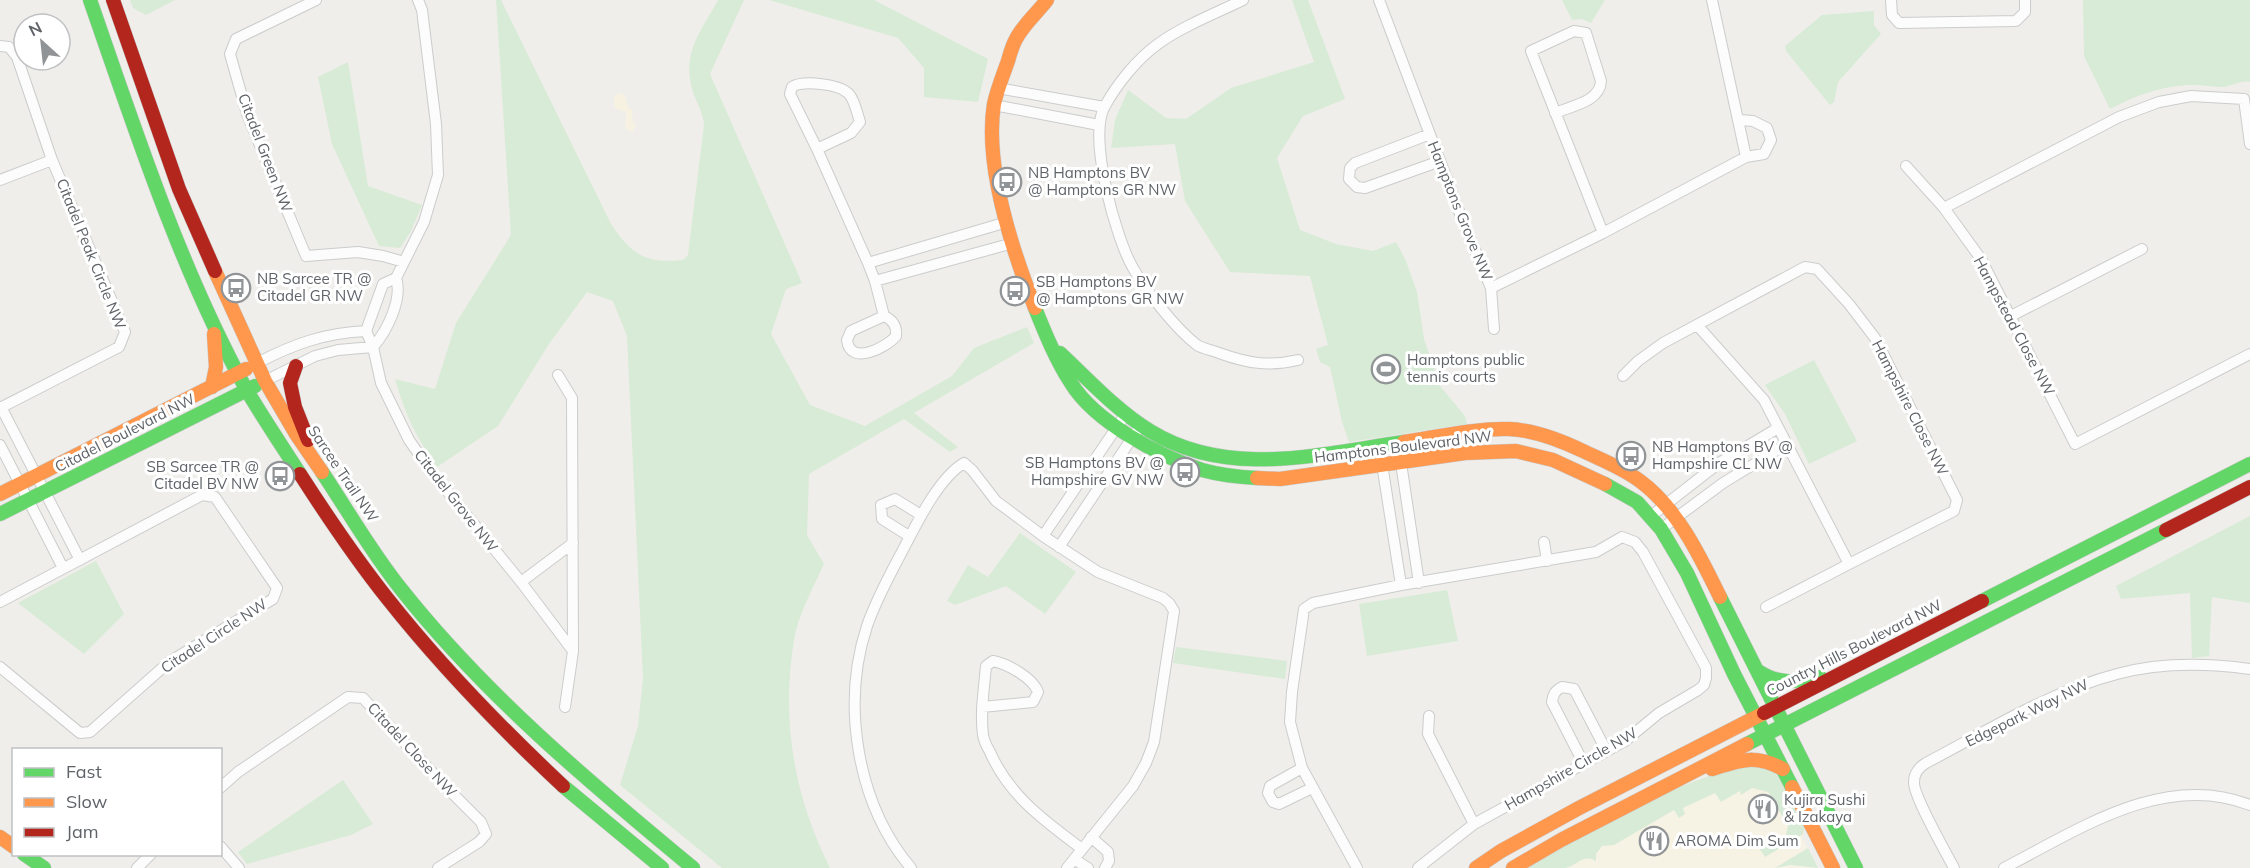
<svg xmlns="http://www.w3.org/2000/svg" width="2250" height="868" font-family="Mulish,sans-serif">
	<rect width="100%" height="100%" fill="#efeeea"/>
	<path fill="#f7f3e4" d="M1761,767L1799,831L1817,868H1546Z"/>
	<path fill="#d8ebd6" d="M130,0H175L146,15L133,8Z
		M496,0H501L611,224C631,254 645,264 683,260L688,255L704,125C703,112 696,102 692,89C682,53 701,31 718,0H744L710,74L802,283L786,289L771,334L810,405L865,426L952,376L974,348L1027,327L1034,343L914,413L958,447L950,452L904,419L809,474L807,535L824,564C815,583 805,603 798,623C793,639 792,656 790,673C785,742 799,806 830,868H722L620,785L638,726L643,678L627,336L613,301L587,292L549,344L498,426L437,467C416,437 405,414 395,379L435,389L456,323L511,235Z
		M769,0H874L988,59L978,102L924,97V68L898,38Z
		M1292,0H1308L1345,99L1303,116L1277,158L1300,230L1336,244L1373,251L1396,242L1406,261L1417,292L1424,339L1440,386L1465,416L1467,424L1349,442L1342,422L1330,367L1320,362L1316,349L1328,345L1310,276L1230,272L1185,201L1175,144L1111,148L1115,120L1128,90L1166,118L1186,119L1231,88L1314,62Z
		M1562,0H1605L1591,23L1582,19L1572,20Z
		M2083,0H2250V82C2240,80 2233,86 2223,87C2213,87 2204,85 2195,85C2163,85 2137,95 2110,109L2084,56Z
		M1874,11V25L1881,34L1838,82L1834,102L1830,105L1786,51L1785,46L1822,15Z
		M348,62L368,186L422,205L411,231L400,248L379,246L332,144L318,77Z
		M1814,360L1857,441L1809,464L1785,414L1765,385Z
		M2250,516V603L2212,597L2209,656L2192,658L2190,593L2121,599L2116,586Z
		M1020,533L1076,572L1045,614L1006,586L955,605L947,601L968,565L988,577Z
		M96,561L124,614L84,654L18,603Z
		M1447,590L1458,641L1367,656L1359,604Z
		M1176,647L1287,661L1285,679L1173,663Z
		M1742,764L1771,768L1777,775L1805,826L1803,834L1765,857L1757,845L1769,847L1785,838L1788,826L1768,792L1752,788L1741,795L1740,791L1721,802L1715,793L1683,808L1685,814L1679,818L1674,810L1614,845L1602,846L1596,854V861C1583,853 1577,866 1565,868C1553,868 1539,868 1526,868L1539,859L1674,789Z
		M343,780L373,824L351,835L247,864L238,852Z
		M1808,848L1818,868L1790,865L1775,868Z"/>
	<path fill="#f6f1e1" d="M618,93L625,96L628,107L633,111L632,119L636,125L633,131H628L625,126L626,112L617,109L614,105V98Z"/>
	<g fill="none" stroke-linecap="round" stroke-linejoin="round">
		<g stroke="#cbcccc" stroke-width="12">
			<path id="street" d="M316,0L236,39L230,54L247,114L306,256L358,252L383,256L404,262
				M418,0L422,10L436,124L438,175L424,222L396,278L383,284L366,331L373,347L381,383L409,440L430,470L521,582L573,651
				M1243,0C1216,13 1181,27 1158,44C1137,59 1117,84 1105,106C1087,136 1116,239 1133,268C1146,291 1176,329 1197,345C1203,349 1212,350 1219,353C1247,363 1268,367 1298,360
				M1379,0L1462,219L1491,288L1494,329
				M1891,0L1892,15L1899,23L2016,21L2025,12V0
				M0,46L9,47L17,57L52,160L125,332L119,347L0,408
				M998,88L1104,107
				M994,105L1099,125
				M1555,113C1571,106 1600,102 1601,81L1586,33L1574,31L1531,51L1603,233
				M1739,120L1753,121L1767,128L1771,140L1764,154L1746,157
				M1430,134L1355,163L1350,168L1349,179L1357,187L1365,188L1440,161
				M2250,144L2244,99L2191,96L2159,102L2119,117L1944,208L1981,259L2075,444L2250,354
				M817,149L851,133L860,122C857,113 855,101 849,94C840,84 803,80 792,87L790,94L817,149L868,263L875,281L884,316C893,320 897,326 896,336C887,347 850,367 847,340L851,331L884,316
				M1906,166L1944,208
				M0,180L52,160
				M868,263L1007,222
				M875,281L1013,243
				M1491,288L1603,233L1746,157L1712,0
				M2011,316L2142,249
				M257,363C294,344 324,333 366,331
				M558,375L572,398L573,651L565,707
				M1623,376L1638,361L1663,343L1805,267L1817,269L1849,304L1875,338L1957,500L1954,511L1849,564L1764,400L1697,325
				M265,381L315,356L338,350L373,347C387,331 403,299 396,278
				M1,407L80,560
				M1398,443L1419,583
				M0,445L63,568
				M1379,445L1401,585
				M1651,516L1719,463L1778,428
				M1661,529L1723,483L1787,444
				M909,536L882,519L881,505L895,499L921,515
				M1043,536L1125,415
				M1544,542L1547,561
				M1059,547L1136,432
				M521,582L573,543
				M0,602L202,495L215,497L277,588L273,599L169,662L90,732L80,733L0,667
				M1766,607L1849,564
				M982,707L1033,702L1038,692C1033,678 1008,664 993,661L986,666C984,689 980,712 983,735C984,741 987,747 990,752C1009,796 1045,821 1082,849
				M1429,716L1428,734L1474,824
				M1584,764L1552,702C1553,694 1555,691 1562,687L1574,689L1606,750
				M1302,768L1270,786L1268,793L1273,802L1279,804L1312,788
				M220,788L238,772L348,697L363,698L444,785L481,822L486,834L479,842L438,868
				M1091,837L1108,852L1109,861L1105,868
				M220,846L239,868
				M1074,859L1088,868
				M137,868L151,854
				M911,868C857,804 841,705 867,626C877,597 892,571 906,544C919,519 940,477 964,463L972,470L996,501L1043,536L1098,572L1163,598L1169,603L1174,611L1154,742L1146,763L1133,786L1067,868
				M1357,868L1302,768L1290,722L1292,692L1304,609L1313,603L1401,585L1596,552L1622,537L1635,542L1643,552L1706,668V678L1704,685L1698,690L1659,713L1625,741L1474,824L1418,868
				M1954,868C1946,853 1913,795 1914,782C1914,774 1919,767 1926,763C1987,731 2051,691 2117,674C2161,662 2206,663 2250,669
				M2004,868C2078,830 2164,771 2250,805"/>
		</g>
		<g stroke="#cacacb" stroke-width="15">
			<path id="fast" d="M90,0C136,132 179,266 246,389C263,418 282,446 300,474
				M1035,308C1045,333 1056,360 1071,383C1095,422 1159,456 1202,470C1220,475 1238,477 1257,478
				M1060,353C1089,380 1116,410 1150,431C1228,479 1320,454 1404,442
				M322,472C348,511 372,553 401,589C485,695 589,782 693,868
				M1605,484L1637,502L1661,529L1687,573L1734,674L1792,787
				M0,514L255,386
				M1720,597L1856,868
				M1982,601L2250,464
				M1758,671C1779,685 1796,682 1820,677
				M1747,744L2166,530
				M563,786L662,868
				M24,854L44,868"/>
		</g>
		<g stroke="#cacacb" stroke-width="15">
			<path id="slow" d="M215,271L265,381L296,434L322,472
				M1035,308C1013,252 984,165 994,104C997,90 1003,75 1008,61C1010,54 1012,46 1016,39C1023,25 1037,13 1047,0
				M212,387L216,367L214,334
				M1404,442C1437,437 1476,428 1509,429C1535,430 1560,440 1583,451C1602,460 1623,468 1640,481C1677,508 1700,556 1720,597
				M1257,478L1280,479L1465,453L1516,451L1553,460L1605,484
				M0,494L246,369
				M1712,769C1740,760 1755,754 1783,769
				M1792,787L1833,868
				M0,837L14,847
				M1476,868L1501,851L1579,808L1764,713
				M1513,868L1561,840L1747,744"/>
		</g>
		<g stroke="#cacacb" stroke-width="15">
			<path id="jam" d="M113,0L179,189L215,271
				M296,366L290,383L295,407L308,440
				M300,474C327,516 356,559 387,598C440,665 501,728 563,786
				M2166,530L2250,487
				M1764,713L1982,601"/>
		</g>
		<use href="#street" stroke="#fdfcfc" stroke-width="10"/>
		<use href="#fast" stroke="#63d668" stroke-width="14"/>
		<use href="#slow" stroke="#ff974d" stroke-width="14"/>
		<use href="#jam" stroke="#b3261e" stroke-width="14"/>
	</g>
	<defs>
		<g id="bus-ring" transform="scale(1.5)"><circle r="9.5" fill="#fff" stroke="#919496" stroke-width="1.5"/><path d="M-5-6H5V4H4V6H2V4H-2V6H-4V4H-5ZM-3.5-4V0h7V-4ZM-3.5 1.2v1.5H-2V1.2ZM2 1.2v1.5H3.5V1.2Z" fill="#919496"/></g>
		<g id="stadium-ring" transform="scale(1.5)"><circle r="9.5" fill="#fff" stroke="#919496" stroke-width="1.5"/><path d="M0-5a6.5 5 0 1 0 0 10a6.5 5 0 1 0 0-10ZM-3.5-1.8h7v3.6h-7Z" fill="#919496"/></g>
		<g id="restaurant-ring" transform="scale(1.5)"><circle r="9.5" fill="#fff" stroke="#919496" stroke-width="1.5"/><path d="M-5-6h1v4h1v-4h1v4h1v-4h1v5L-1.5 .5V6h-2V.5L-5-1ZM5-6V6H3V1.5H1.5Q1.5-4 5-6Z" fill="#919496"/></g>
	</defs>
	<g fill-rule="evenodd">
		<use href="#bus-ring" x="1007" y="182"/>
		<use href="#bus-ring" x="236" y="288"/>
		<use href="#bus-ring" x="1015" y="291"/>
		<use href="#stadium-ring" x="1386" y="369"/>
		<use href="#bus-ring" x="1631" y="456"/>
		<use href="#bus-ring" x="1185" y="472"/>
		<use href="#bus-ring" x="280" y="476"/>
		<use href="#restaurant-ring" x="1763" y="809"/>
		<use href="#restaurant-ring" x="1654" y="841"/>
	</g>
	<g text-anchor="middle" stroke-width="6" stroke-linejoin="round" paint-order="stroke">
		<g font-size="15" fill="#5f6368" stroke="#fff">
			<text transform="translate(265 153) rotate(69)" y="5">Citadel Green NW</text>
			<text transform="translate(1460 211) rotate(68)" y="5">Hamptons Grove NW</text>
			<text transform="translate(91 254) rotate(68)" y="5">Citadel Peak Circle NW</text>
			<text transform="translate(2014 326) rotate(62)" y="5">Hampstead Close NW</text>
			<text transform="translate(1910 408) rotate(63)" y="5">Hampshire Close NW</text>
			<text transform="translate(125 433) rotate(-27)" y="5">Citadel Boulevard NW</text>
			<text transform="translate(1403 447) rotate(-7)" y="5">Hamptons Boulevard NW</text>
			<text transform="translate(343 474) rotate(56)" y="5">Sarcee Trail NW</text>
			<text transform="translate(456 501) rotate(52)" y="5">Citadel Grove NW</text>
			<text transform="translate(214 636) rotate(-33)" y="5">Citadel Circle NW</text>
			<text transform="translate(1854 648) rotate(-27)" y="5">Country Hills Boulevard NW</text>
			<text transform="translate(2027 713) rotate(-26)" y="5">Edgepark Way NW</text>
			<text transform="translate(412 750) rotate(47)" y="5">Citadel Close NW</text>
			<text transform="translate(1571 769) rotate(-30)" y="5">Hampshire Circle NW</text>
		</g>
		<g font-size="15" fill="#5f6368" stroke="#fff" text-anchor="start">
			<text x="1028" y="178">NB Hamptons BV<tspan x="1028" dy="17">@ Hamptons GR NW</tspan></text>
			<text x="257" y="284">NB Sarcee TR @<tspan x="257" dy="17">Citadel GR NW</tspan></text>
			<text x="1036" y="287">SB Hamptons BV<tspan x="1036" dy="17">@ Hamptons GR NW</tspan></text>
			<text x="1407" y="365">Hamptons public<tspan x="1407" dy="17">tennis courts</tspan></text>
			<text x="1652" y="452">NB Hamptons BV @<tspan x="1652" dy="17">Hampshire CL NW</tspan></text>
			<text x="1164" y="468" text-anchor="end">SB Hamptons BV @<tspan x="1164" dy="17">Hampshire GV NW</tspan></text>
			<text x="259" y="472" text-anchor="end">SB Sarcee TR @<tspan x="259" dy="17">Citadel BV NW</tspan></text>
			<text x="1784" y="805">Kujira Sushi<tspan x="1784" dy="17">&amp; Izakaya</tspan></text>
			<text x="1675" y="846">AROMA Dim Sum</text>
		</g>
	</g>
	<rect x="12" y="748" width="210" height="108" fill="#ffffff" stroke="#bfc1c3" stroke-width="1.5"/>
	<rect x="24" y="768" width="30" height="9" fill="#63d668" stroke="#bfc1c3" stroke-width="1.5"/>
	<text x="66" y="778" font-size="18" fill="#5f6368">Fast</text>
	<rect x="24" y="798" width="30" height="9" fill="#ff974d" stroke="#bfc1c3" stroke-width="1.5"/>
	<text x="66" y="808" font-size="18" fill="#5f6368">Slow</text>
	<rect x="24" y="828" width="30" height="9" fill="#b3261e" stroke="#bfc1c3" stroke-width="1.5"/>
	<text x="66" y="838" font-size="18" fill="#5f6368">Jam</text>
	<g transform="translate(42 42) rotate(333)"><circle r="28" fill="#ffffff" stroke="#bfc1c3" stroke-width="1.5"/>
	<path d="M0-4.5L10 22L0 15L-10 22Z" fill="#919496"/>
	<text y="-9" font-size="16" font-weight="bold" text-anchor="middle" fill="#5f6368">N</text>
	</g>
</svg>
